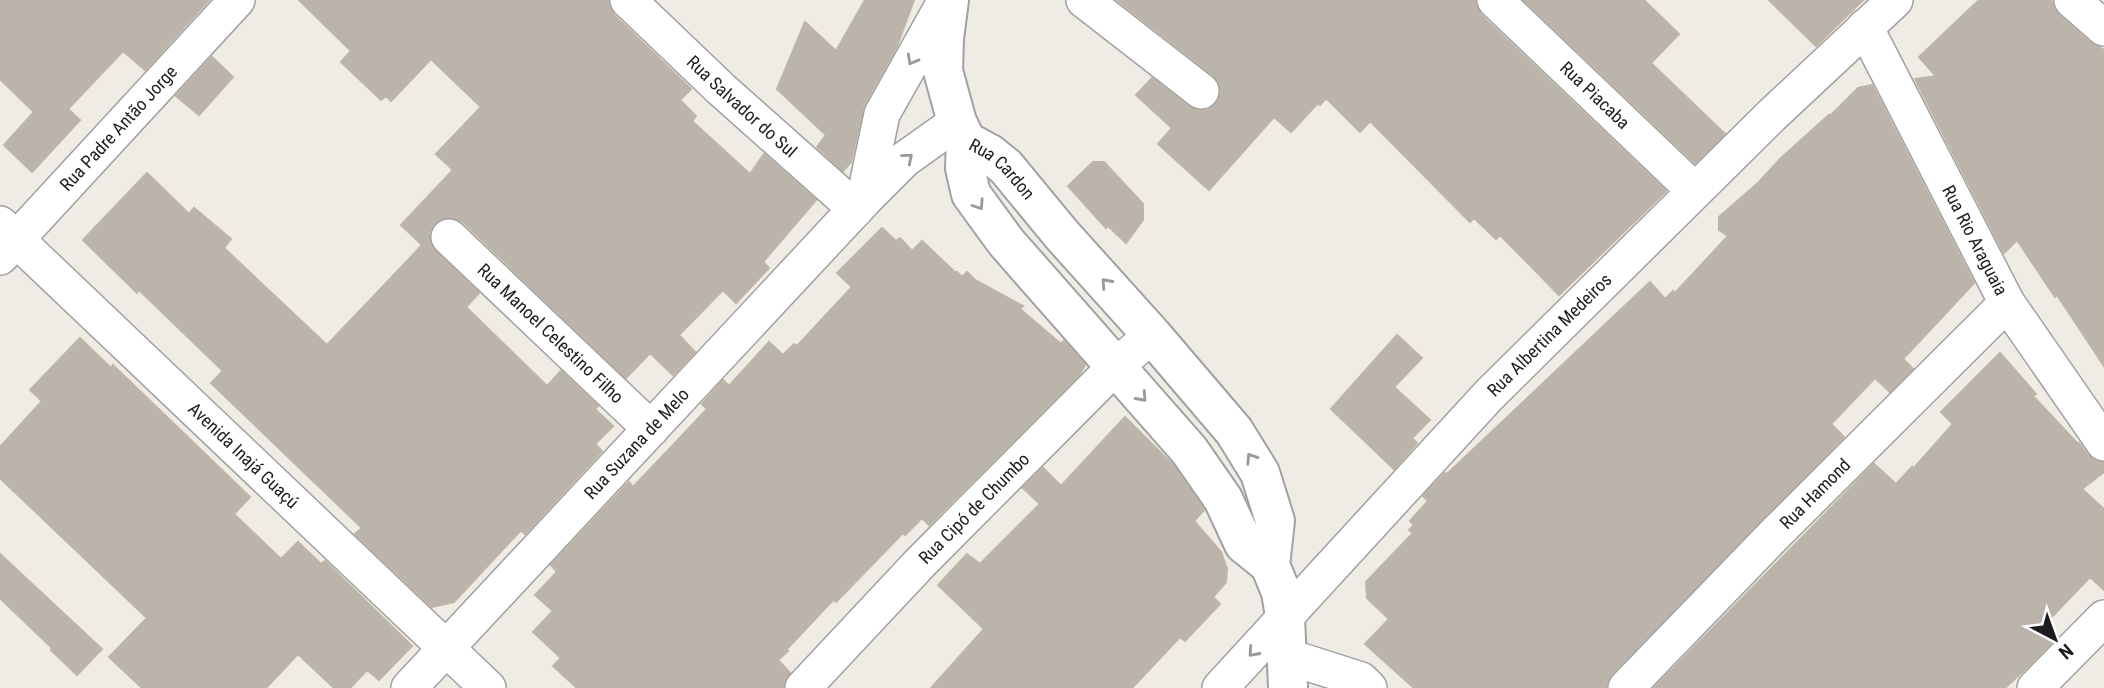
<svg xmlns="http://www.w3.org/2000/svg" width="2104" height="688" font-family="'Roboto Condensed',sans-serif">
	<rect width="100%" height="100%" fill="#eeece4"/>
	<path fill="#bab4ad" stroke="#beb5a7" stroke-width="2" d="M0,0H209L145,70L123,51L68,109L80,120L32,172L4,145L34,112L0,79Z
		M299,0H608L609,6L614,15L691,89L680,100L696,116L692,121L750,174L764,154L816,200L763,262L769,268L736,303L723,290L679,335L695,352L673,375L650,353L626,378L463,222L454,218H444L434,224L429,233L430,242L435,251L479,293L466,307L547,386L561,371L598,406L595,409L613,426L595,444L602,451L525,534L521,530L454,602L432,607L355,534L362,528L211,383L223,371L139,290L137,293L83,240L147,173L189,214L194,208L231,239L224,248L327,345L408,260L422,245L401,225L453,170L436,154L481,107L431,59L391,101L386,96L381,100L341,62L351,51Z
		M865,0H914L897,46L864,105L851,162L843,171L817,147L826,135L777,89L805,22L836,51Z
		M1117,0H1475L1476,6L1481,15L1666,191L1559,295L1500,235L1496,239L1474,218L1470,222L1370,121L1360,132L1326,98L1320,105L1318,103L1291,132L1274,117L1209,190L1158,144L1172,128L1136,95L1152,78L1189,107L1198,111L1208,110L1217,103L1221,93L1219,83L1213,75Z
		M1524,0H1644L1679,34L1651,63L1725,134L1695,163Z
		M1769,0H1863L1816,46Z
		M1979,0H2051L2059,15L2091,43L2104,50V366L2057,295L2055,297L2017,240L2004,253L1915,79L1936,76L1919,57Z
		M212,57L233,77L199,115L176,96Z
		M1872,85L1974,283L1903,359L1913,369L1890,392L1875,378L1831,424L1844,437L1612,674L1607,682L1606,688H1414L1365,644L1389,619L1367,598L1366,582L1413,533L1409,530L1414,525L1410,521L1428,501L1423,496L1445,473L1447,474L1650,282L1665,299L1673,291L1675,293L1728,236L1719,230V217L1759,182L1781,158L1829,115L1830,116L1858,88Z
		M1093,162H1104L1143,204V220L1126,243L1108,226L1106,228L1068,186Z
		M882,228L896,241L900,238L912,251L922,241L956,273L957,272L962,277L967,272L975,280L1023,306L1020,309L1061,344L1064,341L1085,365L1080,374L929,525L922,518L905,535L903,533L836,602L833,600L786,650L788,651L778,660L790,673L784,683L783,688H577L553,666L561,658L533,632L553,611L535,595L557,572L551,565L629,482L633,487L674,444L707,409L702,404L723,380L729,386L769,342L783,355L794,344L797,346L852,287L837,273Z
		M1397,335L1422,358L1394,387L1430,420L1412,438L1417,443L1394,469L1331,409Z
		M80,338L111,368L113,365L250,497L234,514L281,559L298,542L321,564L325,561L412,646L379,680L367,670L350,688H334L298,654L266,688H142L109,657L147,618L0,478V447L42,401L30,390Z
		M2000,353L2036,394L2033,396L2078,444L2079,443L2088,455L2095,461L2104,463V472L2082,489L2104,509V590L2090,577L2046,623L2058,636L2032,663L2005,688H1654L1874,464L1896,484L1912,467L1913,469L1953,424L1941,412Z
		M1125,417L1172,464L1204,510L1194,521L1221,552L1227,569L1226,582L1213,597L1220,604L1185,641L1180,637L1132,688H931L984,629L938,585L967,554L980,564L1040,504L1023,488L1043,468L1061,486Z
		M0,554L102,649L77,675L51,650L52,648L0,598Z"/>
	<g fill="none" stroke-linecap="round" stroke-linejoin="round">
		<g stroke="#a1a1a1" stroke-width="38">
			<g id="minor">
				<path id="s1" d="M628,0L721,89L856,209"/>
				<path d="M1084,0L1201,91"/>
				<path id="s2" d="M1495,0L1695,191"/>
				<path d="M2072,0L2104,28"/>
				<path id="s3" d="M1865,27L2007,303L2104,443"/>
				<path d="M864,200L882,114L946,0"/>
				<path id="s4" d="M0,224L488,688"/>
				<path id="s5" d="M449,237L651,429"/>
				<path id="s6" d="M0,257L237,0"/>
				<path d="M1286,656L1361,680L1369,688"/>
				<path id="s7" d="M409,688L864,200L905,159L957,122"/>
				<path id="s8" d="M803,688L920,563L1115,367L1152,335"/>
				<path id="s9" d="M1220,688L1489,395L1772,115L1895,0"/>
				<path id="s10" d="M1626,688L1776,533L2007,303"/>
				<path d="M2035,688L2104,618"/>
			</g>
		</g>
		<g stroke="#a1a1a1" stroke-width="42">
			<g id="tertiary">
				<path d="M949,0L944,38L943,71L957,122L966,141L965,168L971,194L1006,242L1189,450L1223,499L1244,544L1270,565"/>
				<path id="s11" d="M966,141L990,154L1006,167L1062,235L1152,335L1234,431L1260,473L1275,521L1270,565L1281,592L1285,616L1288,688"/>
			</g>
		</g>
		<use href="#minor" stroke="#fff" stroke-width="35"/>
		<use href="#tertiary" stroke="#fff" stroke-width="38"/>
	</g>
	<defs><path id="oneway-chevron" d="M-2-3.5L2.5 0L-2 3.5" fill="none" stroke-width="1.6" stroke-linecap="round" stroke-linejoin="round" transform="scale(1.75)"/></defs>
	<g stroke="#999">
		<use href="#oneway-chevron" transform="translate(912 60) rotate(119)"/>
		<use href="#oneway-chevron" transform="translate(908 158) rotate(-40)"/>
		<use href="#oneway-chevron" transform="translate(979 205) rotate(56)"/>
		<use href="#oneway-chevron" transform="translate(1106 283) rotate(-132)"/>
		<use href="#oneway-chevron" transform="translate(1142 397) rotate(48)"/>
		<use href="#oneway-chevron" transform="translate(1251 458) rotate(-123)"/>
		<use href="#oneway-chevron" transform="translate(1253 652) rotate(132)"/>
	</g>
	<g text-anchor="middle" stroke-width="5" stroke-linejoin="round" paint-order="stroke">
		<g font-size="18" fill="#1d1d1d" stroke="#fff">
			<text dy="6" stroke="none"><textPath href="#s2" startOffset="138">Rua Piacaba</textPath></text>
			<text dy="6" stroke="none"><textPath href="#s1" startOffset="156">Rua Salvador do Sul</textPath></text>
			<text dy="6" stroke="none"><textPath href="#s6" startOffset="175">Rua Padre Antão Jorge</textPath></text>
			<text dy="6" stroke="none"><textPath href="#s11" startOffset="46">Rua Cardon</textPath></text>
			<text dy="6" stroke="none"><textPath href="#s3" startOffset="240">Rua Rio Araguaia</textPath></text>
			<text dy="6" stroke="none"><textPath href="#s5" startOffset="140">Rua Manoel Celestino Filho</textPath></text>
			<text dy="6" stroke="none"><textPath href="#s9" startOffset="483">Rua Albertina Medeiros</textPath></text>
			<text dy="6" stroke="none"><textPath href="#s7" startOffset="334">Rua Suzana de Melo</textPath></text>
			<text dy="6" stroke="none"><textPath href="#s4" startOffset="336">Avenida Inajá Guaçú</textPath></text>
			<text dy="6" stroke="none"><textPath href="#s10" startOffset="271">Rua Hamond</textPath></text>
			<text dy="6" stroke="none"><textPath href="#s8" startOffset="248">Rua Cipó de Chumbo</textPath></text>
		</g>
	</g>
	<g transform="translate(2055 639) rotate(139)" stroke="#ffffff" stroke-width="5" paint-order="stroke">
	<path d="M0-5L12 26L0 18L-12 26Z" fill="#1d1d1d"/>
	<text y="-10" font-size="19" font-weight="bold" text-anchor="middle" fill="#1d1d1d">N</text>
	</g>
</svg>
